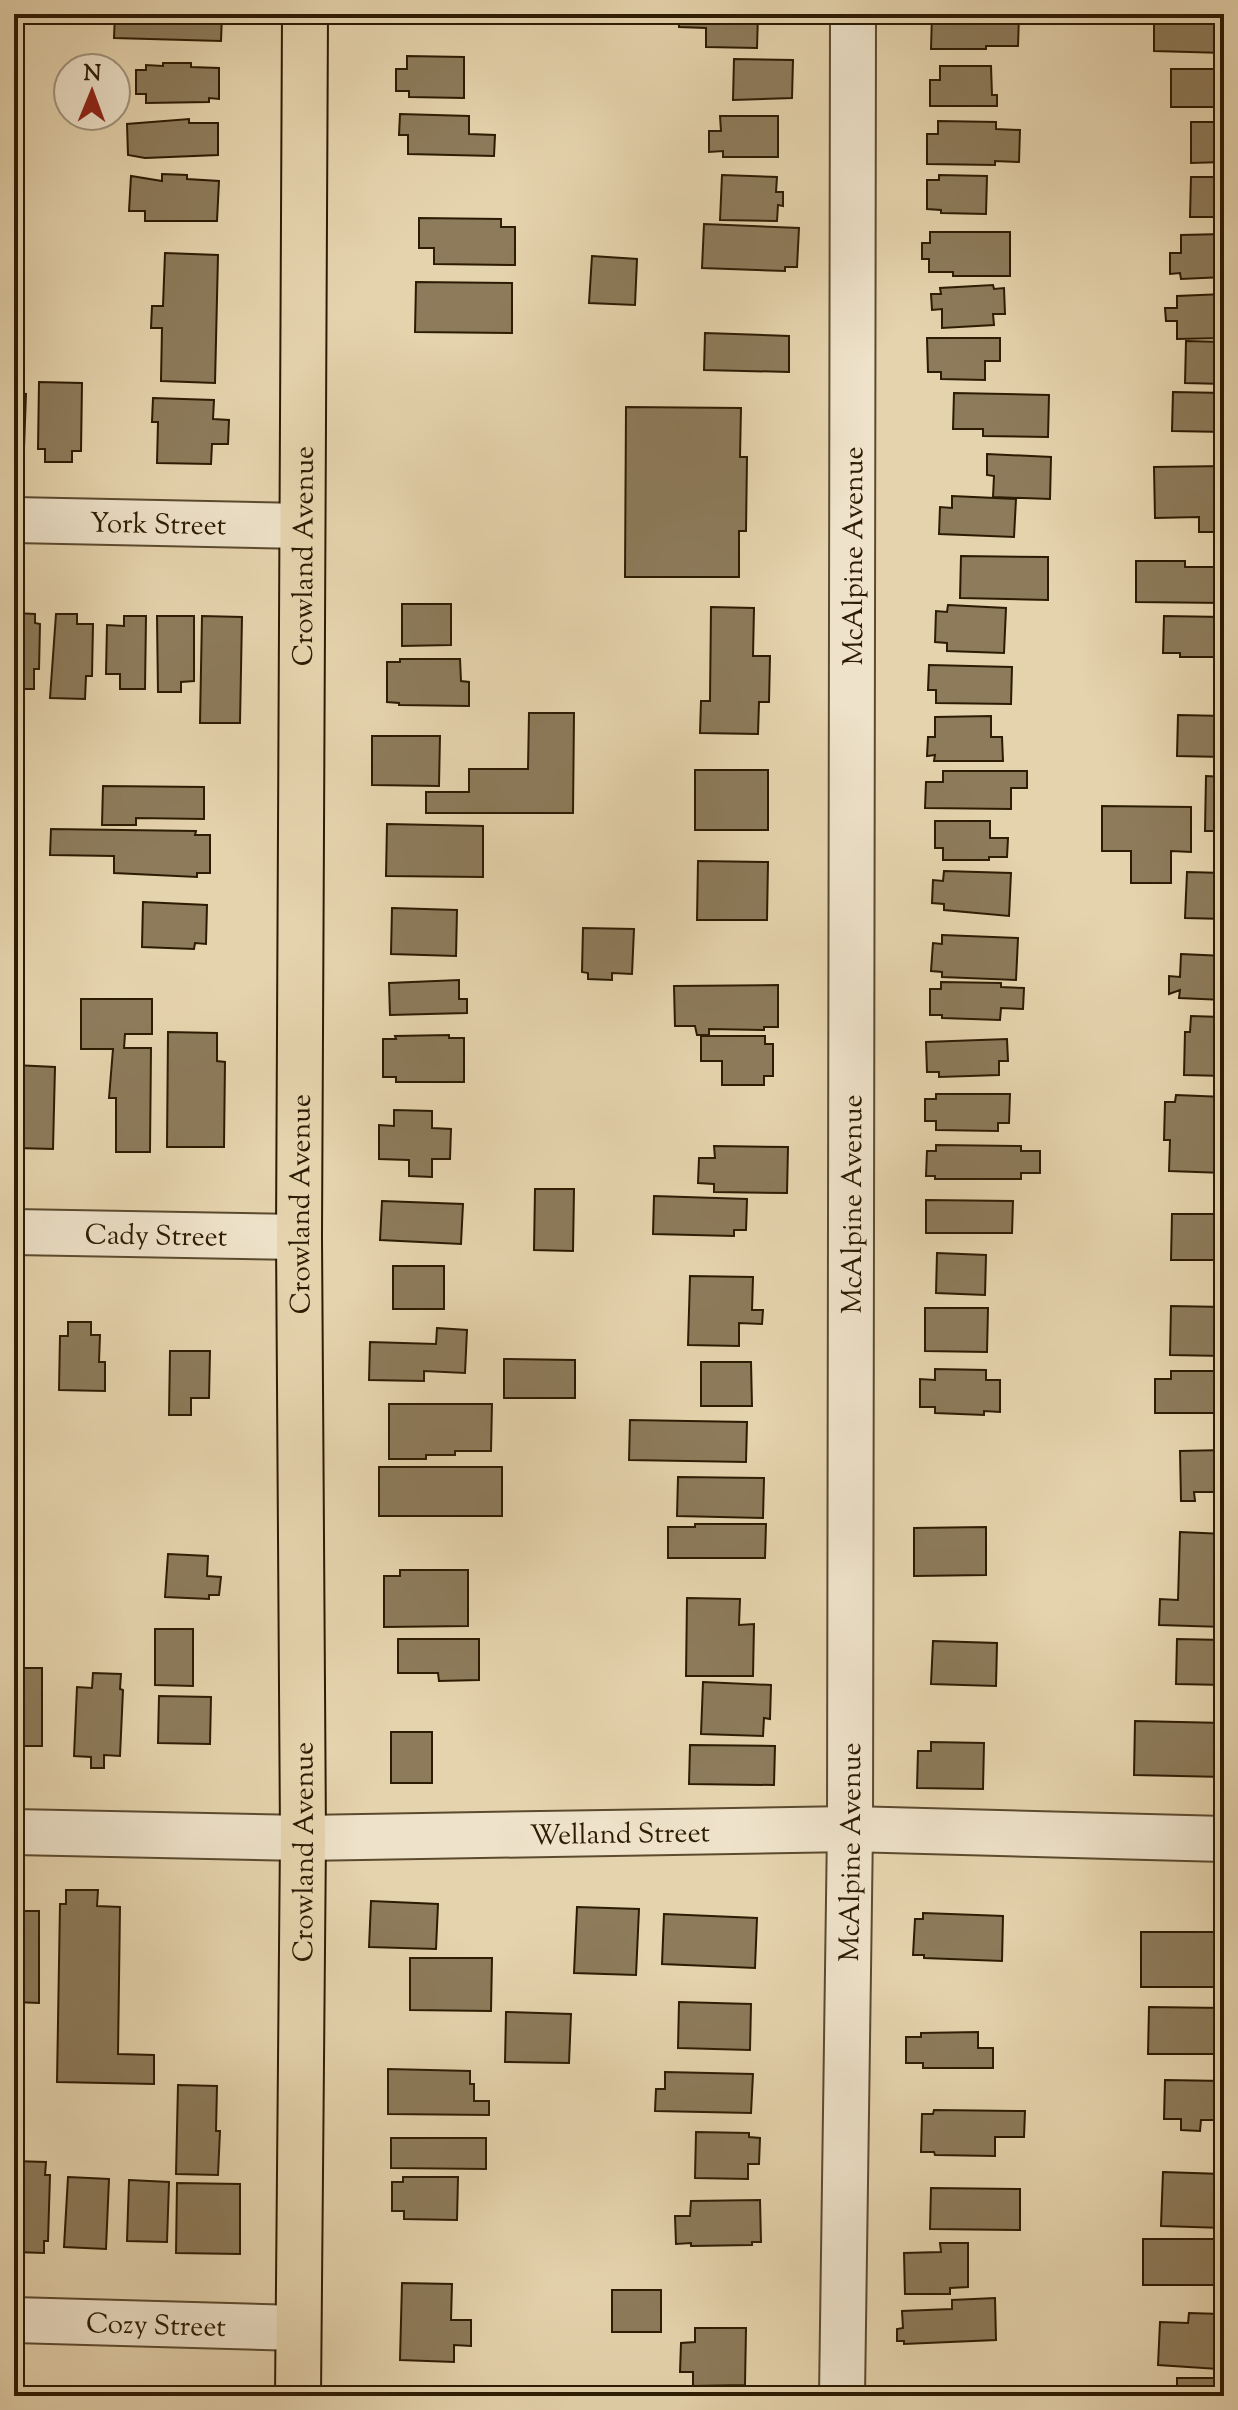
<svg xmlns="http://www.w3.org/2000/svg" width="1238" height="2410" font-family="'Sorts Mill Goudy',serif">
	<rect width="100%" height="100%" fill="#e5d3ad"/>
	<filter id="stains"><feTurbulence type="fractalNoise" baseFrequency=".0025" numOctaves="4"/><feColorMatrix values="0 0 0 0 .2 0 0 0 0 .09 0 0 0 0 .02 0 0 0 .5 -.17"/></filter>
	<radialGradient id="worn" r=".72"><stop offset=".6" stop-color="#630" stop-opacity="0"/><stop offset="1" stop-color="#630" stop-opacity=".3"/></radialGradient>
	<path fill="#8d7b5b" stroke="#2d1c03" stroke-width="2" d="M115,14H222L221,41L114,38Z
		M679,14H758L757,48L706,47V28L679,27Z
		M932,14L1019,15L1018,46H986V49H931Z
		M1154,17L1224,18V53L1154,51Z
		M407,56L464,57V98L409,97V91H396V69H407Z
		M734,59L793,60L792,98L733,100Z
		M163,63H191V67L219,68V99L209,98V102L146,103V94H136V70H146V65L163,66Z
		M940,66H991L992,95H997V106H930V80H940Z
		M1171,69H1224V107H1171Z
		M400,114L469,116V134L495,135L494,156L408,154V135H399Z
		M720,116H778V157H723V151L709,152V131H721Z
		M189,119V123H218V155L145,158L128,155L127,124Z
		M938,121L996,122V129L1020,130L1019,162L995,161V165L927,164V134H938Z
		M1191,122H1224V162L1191,163Z
		M162,174L187,175V179L219,181L217,221H145V211H129L131,176L162,181Z
		M722,175L777,177L776,192H783V206L778,205L777,221L720,220Z
		M939,175L987,176L986,214L941,213V210L927,209V180H939Z
		M1191,177H1224V217H1190Z
		M419,218L501,219V227H515V265L434,264V248H419Z
		M704,224L799,228L797,267H785V271L702,268Z
		M930,232H1010V276H953V272H929V259H922V243H930Z
		M1224,234V277L1181,279L1180,273L1170,274V253H1181V235Z
		M165,253L218,255L215,383L161,381L162,328H151L152,306H163Z
		M592,256L637,259L635,305L589,303Z
		M416,282L512,283V333L415,332Z
		M993,285L994,289L1004,288L1005,314H993L994,325L942,328V309L932,310L931,294H941L940,288Z
		M1224,294V338L1177,339V321H1166L1165,308H1177V296Z
		M705,333L789,336V372L704,370Z
		M927,338H1000V361H985V380L941,379V372H928Z
		M1186,341L1224,342V384L1185,383Z
		M39,382L82,383L81,451H72V462H45V449H38Z
		M1173,392L1224,393V432L1172,431Z
		M14,393L26,394L24,448H19V461H14Z
		M954,393L1049,395L1048,437L983,436V429H953Z
		M153,398L214,400L213,419L229,420L228,444H212L211,464L157,463L158,422H152Z
		M626,407L741,408L740,457H747L746,531H739V577H625Z
		M987,454L1051,457L1050,499L993,497L994,476L987,475Z
		M1224,466V532H1199V517L1155,518L1154,467Z
		M952,496L1016,499L1014,537L939,534L940,507L952,508Z
		M961,556L1048,557V600L960,598Z
		M1136,561H1185V567H1224V603L1136,602Z
		M402,604H451V645L402,646Z
		M948,605L1006,608L1004,653L947,651V643L935,642L936,611L947,612Z
		M711,607L754,608L753,656H770L769,702H759L758,734L700,733L701,701H710Z
		M14,613L35,614V623L40,624L39,669H34V689H16Z
		M56,614H77V624H93L92,676H86L85,699L50,698Z
		M124,616H146L145,689H120V674H106L107,625L124,626Z
		M157,616H194V681L181,682V692H158Z
		M202,616L242,617L240,723H200Z
		M1164,616L1224,617V657H1180V653H1163Z
		M400,659H460L461,681L469,682V706L399,705V703L387,702V662H400Z
		M929,665L1012,667L1011,704L936,703V690H928Z
		M529,713H574L573,813H426V792H469V769H528Z
		M1178,715L1224,716V757L1177,756Z
		M991,716V737H1002L1003,761H934L935,755L927,756L928,737H935V717Z
		M372,736H440L439,786L372,785Z
		M695,770H768V830H695Z
		M943,771H1027V788H1011V809L925,808L926,782H943Z
		M1206,776L1224,777V831H1205Z
		M103,786L204,787V819L136,818V825H102Z
		M1102,806L1191,807V852L1171,851V883H1131V851H1102Z
		M935,821H990V838H1008L1007,857H989V860H943V848H935Z
		M387,824L483,826V877L386,876Z
		M51,829L196,831L195,835H210V873H197V877L114,873V856L50,855Z
		M698,861L768,862L767,920H697Z
		M944,871L1011,873L1009,916L944,910V904L932,903L933,880L943,881Z
		M1187,872L1224,873V919L1185,918Z
		M143,902L207,905L206,944L195,943L194,949L142,947Z
		M392,908L457,910L456,956L391,954Z
		M583,928L634,929L632,974L612,973V980L588,979V973L582,972Z
		M942,935L1018,938L1016,980L942,977V972L931,971L933,943L942,944Z
		M1181,954L1224,956V1000L1179,998L1180,990L1169,994V976L1180,977Z
		M459,980V999H467V1013L390,1015L389,983Z
		M941,982L1001,983V987L1024,988L1023,1009L1001,1008L1000,1020L942,1018V1015H930V989H941Z
		M778,985V1027H764V1030L709,1029V1035H697L695,1026H675L674,986Z
		M81,999H152V1034H125L124,1048H151L150,1152H116V1098H109L113,1049H81Z
		M1191,1016L1221,1017L1224,1076L1184,1075L1185,1032H1190Z
		M168,1032L217,1033V1061L225,1062L224,1147H167Z
		M449,1035V1038H464V1082H396V1077H383V1039H396L395,1036Z
		M701,1036H765V1044H773V1076H764V1085H722V1061H701Z
		M1007,1039L1008,1061H999V1075L939,1077V1072H927L926,1042Z
		M14,1065L55,1067L53,1149L16,1148Z
		M936,1094H1010L1009,1123H998V1131L936,1130V1121H925V1099H936Z
		M1176,1095L1224,1097V1173L1169,1171L1170,1140H1164L1165,1102H1175Z
		M394,1110L432,1111V1128L451,1129L450,1159H432V1177L409,1176V1160L379,1159V1125L394,1126Z
		M936,1145L1021,1146V1151H1040V1173H1021V1179H935V1176H926L927,1151H936Z
		M714,1146L788,1147L787,1193L714,1192V1184L698,1183L699,1158H715Z
		M535,1189H574L573,1251L534,1250Z
		M654,1196L747,1199L746,1230H734V1236L653,1234Z
		M926,1200L1013,1201L1012,1233H926Z
		M382,1201L463,1204L461,1244L380,1240Z
		M1172,1214H1224V1260H1171Z
		M937,1253L986,1255L985,1295L936,1293Z
		M393,1266H444V1309H393Z
		M690,1276L753,1277L752,1310H763L762,1324L739,1323V1346L688,1345Z
		M1171,1306L1224,1307V1356L1170,1355Z
		M925,1308H988L987,1352L925,1351Z
		M14,1318H24L22,1394H14Z
		M68,1322H91V1335H100L99,1362H105V1391L59,1390L60,1336H68Z
		M437,1328L467,1330L465,1373L424,1371V1381L369,1380L370,1342L436,1344Z
		M170,1351H210L209,1398H191V1415H169Z
		M504,1359L575,1360V1398H504Z
		M701,1362H751L752,1406H701Z
		M1216,1368H1224V1413H1155V1379H1171V1371H1216Z
		M935,1369L986,1370V1380H1000V1412L984,1411V1415L935,1413V1407H920V1379L935,1380Z
		M389,1404H492L491,1451H455V1455H426V1459H389Z
		M630,1420L747,1422L746,1462L629,1460Z
		M1224,1450V1492H1194L1195,1501H1181L1180,1451Z
		M379,1467H502V1516H379Z
		M678,1477L764,1478L763,1518L677,1516Z
		M695,1524H766L765,1558H668V1527H695Z
		M986,1527V1575L914,1576V1528Z
		M1180,1532L1224,1534V1627L1159,1625L1160,1599L1178,1600Z
		M168,1554L208,1556L207,1576L221,1577L219,1595H209V1599L165,1597Z
		M400,1570H468V1626L384,1627V1576H400Z
		M687,1598L740,1599L739,1625L754,1624L753,1676H686Z
		M155,1629H193V1686L155,1685Z
		M398,1639H479V1680L439,1681L438,1673H398Z
		M1177,1639L1224,1640V1685L1176,1684Z
		M933,1641L997,1643L996,1686L931,1684Z
		M14,1668H42V1746H14Z
		M93,1673L121,1674L120,1689L123,1690L120,1756L104,1755V1768H91V1757L74,1756L77,1687L92,1688Z
		M703,1682L771,1685L770,1719L764,1718L763,1736L701,1734Z
		M159,1696L211,1697L210,1744L158,1743Z
		M1135,1721L1224,1723V1777L1134,1775Z
		M391,1732H432V1783H391Z
		M931,1742L984,1743L983,1789L917,1788L918,1751H931Z
		M690,1745L775,1746L774,1785L689,1784Z
		M66,1890H98L97,1906L120,1907L118,2054L154,2055V2084L57,2082L60,1904H66Z
		M371,1901L438,1904L436,1949L369,1947Z
		M577,1907L639,1909L636,1975L574,1973Z
		M22,1911H39V2003L14,2002V1923H22Z
		M923,1913L1003,1916L1002,1961L924,1958V1955H913L915,1919H923Z
		M664,1914L757,1918L755,1968L662,1964Z
		M1141,1932H1224V1987H1141Z
		M410,1958H492L491,2011L410,2010Z
		M679,2002L751,2004L750,2050L678,2048Z
		M1149,2007L1224,2008V2054H1148Z
		M506,2012L571,2014L569,2063L505,2062Z
		M978,2032V2048H993V2068H923V2063H906V2037H921V2033Z
		M388,2069L470,2071V2084H474V2101H489V2115L388,2114Z
		M665,2072L753,2074L751,2113L655,2111L656,2089H665Z
		M1165,2080L1224,2081V2120H1201L1200,2131L1181,2130V2119H1164Z
		M178,2085L217,2086L216,2131H220L218,2175L176,2174Z
		M934,2110L1025,2111L1024,2137H995V2156L935,2155L934,2152H921L922,2114H933Z
		M696,2132L749,2133V2137L760,2138L759,2164H748V2179L695,2178Z
		M391,2138H486V2169L391,2168Z
		M14,2161L46,2162L45,2175H50L48,2241H44V2253L14,2252Z
		M1163,2172L1222,2174L1224,2228L1161,2226Z
		M68,2177L109,2179L106,2249L64,2247Z
		M403,2177H458L457,2220L404,2219V2211H392V2182H403Z
		M129,2180L169,2182L167,2242L127,2241Z
		M177,2183L240,2184V2254L176,2253Z
		M931,2188L1020,2189V2230L930,2229Z
		M760,2200L761,2242H752V2245L691,2246V2243L676,2244L675,2216H690L691,2201Z
		M1143,2239H1224L1223,2285H1143Z
		M940,2243H968V2287L950,2288V2294H905L904,2253L941,2252Z
		M402,2283L452,2284L451,2320H471V2346L454,2345V2362L400,2360Z
		M612,2290H661V2332H612Z
		M995,2298L996,2340L904,2344V2341H897V2329L903,2328L902,2311L952,2309V2300Z
		M1189,2313L1221,2314L1218,2369L1158,2365L1160,2322L1188,2323Z
		M695,2328H746L745,2385L693,2386V2372H680L681,2343L695,2342Z
		M1177,2378H1221V2393L1224,2396H1162H1177Z
		M126,2393L171,2396H126Z
		M401,2394L493,2395V2396H401Z"/>
	<g fill="none" stroke-linecap="round" stroke-linejoin="round">
		<g stroke="#5b4a2e" stroke-width="48">
			<g id="minor">
				<path id="s1" d="M14,520L302,526"/>
				<path id="s2" d="M14,1232L299,1237"/>
				<path id="s3" d="M14,1832L303,1838L850,1829L1224,1839"/>
				<path id="s4" d="M14,2320L298,2328"/>
				<path id="s5" d="M842,2396L850,1829L853,14"/>
			</g>
		</g>
		<g stroke="#2d1c03" stroke-width="48">
			<g id="major">
				<path id="s6" d="M298,2396L303,1838L299,1237L305,14"/>
			</g>
		</g>
		<use href="#minor" stroke="#eee2ca" stroke-width="44"/>
		<use href="#major" stroke="#e5d3ad" stroke-width="44"/>
	</g>
	<g text-anchor="middle" stroke-width="8" stroke-linejoin="round" paint-order="stroke">
		<g font-size="28" fill="#2d1c03" stroke="#eee2ca">
			<text dy="10" stroke="none"><textPath href="#s1" startOffset="144">York Street</textPath></text>
			<text dy="10" stroke="none"><textPath href="#s6" startOffset="1840">Crowland Avenue</textPath></text>
			<text dy="10" stroke="none"><textPath href="#s5" startOffset="1840">McAlpine Avenue</textPath></text>
			<text dy="10" stroke="none"><textPath href="#s6" startOffset="1192">Crowland Avenue</textPath></text>
			<text dy="10" stroke="none"><textPath href="#s5" startOffset="1192">McAlpine Avenue</textPath></text>
			<text dy="10" stroke="none"><textPath href="#s2" startOffset="142">Cady Street</textPath></text>
			<text dy="10" stroke="none"><textPath href="#s3" startOffset="606">Welland Street</textPath></text>
			<text dy="10" stroke="none"><textPath href="#s6" startOffset="544">Crowland Avenue</textPath></text>
			<text dy="10" stroke="none"><textPath href="#s5" startOffset="544">McAlpine Avenue</textPath></text>
			<text dy="10" stroke="none"><textPath href="#s4" startOffset="142">Cozy Street</textPath></text>
		</g>
	</g>
	<rect width="1238" height="2410" fill="none" stroke="#e5d3ad" stroke-width="48"/>
	<rect x="16" y="16" width="1206" height="2378" fill="none" stroke="#2d1c03" stroke-width="4"/>
	<rect x="24" y="24" width="1190" height="2362" fill="none" stroke="#2d1c03" stroke-width="2"/>
	<g transform="translate(92 92) rotate(1)"><circle r="38" fill="#eee2ca" stroke="#a1937a" stroke-width="2"/>
	<path d="M0-6L14 30L0 20L-14 30Z" fill="#8f2418"/>
	<text y="-12" font-size="22" font-weight="bold" text-anchor="middle" fill="#2d1c03">N</text>
	</g>
	<rect width="100%" height="100%" filter="url(#stains)"/>
	<rect width="100%" height="100%" fill="url(#worn)"/>
</svg>
